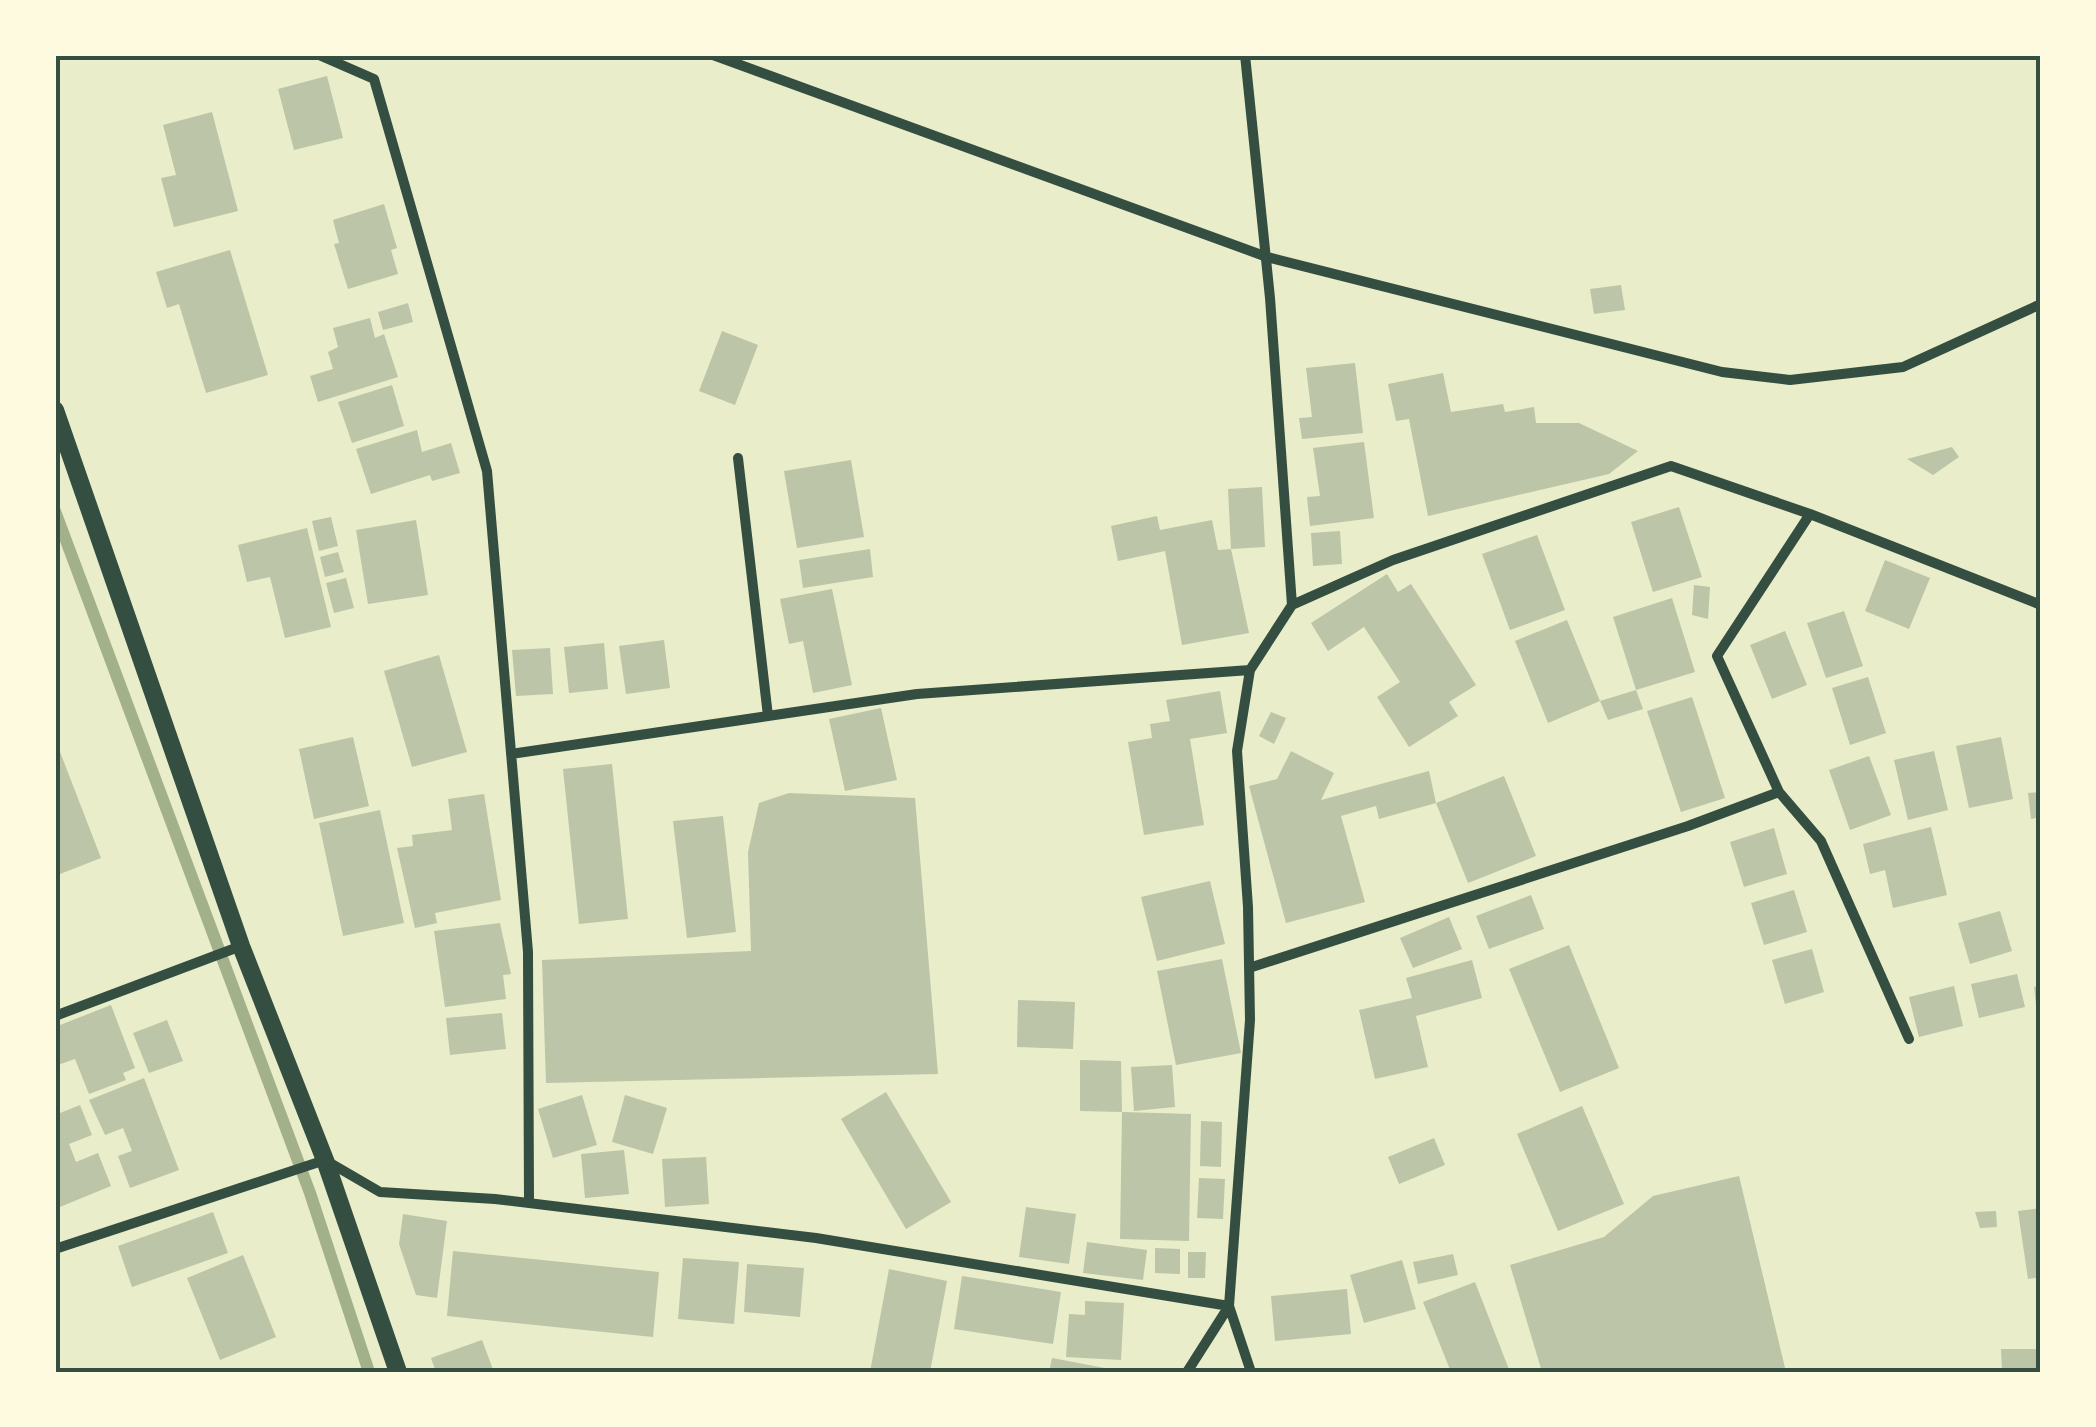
<svg xmlns="http://www.w3.org/2000/svg" width="2096" height="1427" font-family="'Golos Text',sans-serif">
	<rect width="100%" height="100%" fill="#e9edc9"/>
	<g fill="none" stroke-linecap="round" stroke-linejoin="round">
		<path stroke="#a3b18a" stroke-width="12" d="M55,511L310,1193L369,1372"/>
	</g>
	<path fill="#bcc5a7" d="M327,76L343,138L294,150L278,89Z
		M212,112L238,211L174,227L161,178L176,175L163,125Z
		M384,204L397,248L391,250L398,274L348,289L334,244L339,243L333,220Z
		M230,250L268,375L206,393L179,304L167,308L156,272Z
		M1621,285L1625,310L1594,314L1590,289Z
		M408,303L413,322L383,330L378,312Z
		M370,318L375,338L384,334L398,377L318,402L310,376L333,369L328,352L338,347L333,328Z
		M722,331L758,345L735,405L699,391Z
		M1355,363L1363,433L1302,439L1299,418L1312,417L1306,368Z
		M1443,373L1451,412L1503,404L1505,412L1534,407L1536,423H1579L1638,451L1609,474L1428,516L1409,419L1396,421L1388,384Z
		M392,385L404,426L352,443L338,402Z
		M417,430L422,452L451,443L460,473L432,481L430,475L371,494L356,449Z
		M1364,442L1374,518L1310,526L1307,497L1320,496L1313,448Z
		M1952,447L1959,457L1933,475L1907,459Z
		M851,460L864,537L797,548L784,471Z
		M1262,487L1265,547L1231,549L1228,489Z
		M1679,507L1702,577L1653,592L1631,522Z
		M1157,516L1160,530L1212,520L1218,550L1231,549L1249,633L1182,645L1165,551L1118,561L1111,526Z
		M331,517L338,546L319,551L312,521Z
		M416,520L428,595L368,604L356,530Z
		M307,528L331,627L285,638L270,577L247,582L238,545Z
		M1340,531L1342,564L1313,566L1311,533Z
		M1537,535L1565,610L1510,630L1482,554Z
		M870,549L873,577L803,588L799,560Z
		M338,552L344,572L325,577L320,557Z
		M1885,560L1930,578L1909,629L1865,611Z
		M1387,574L1398,592L1411,584L1476,685L1449,702L1458,716L1409,747L1377,697L1400,682L1364,627L1328,651L1311,623Z
		M346,578L354,608L334,613L326,583Z
		M1694,585L1710,587L1708,619L1692,615Z
		M832,589L852,685L813,693L803,641L789,644L780,599Z
		M1672,598L1695,672L1636,690L1613,617Z
		M1844,611L1863,666L1826,678L1807,623Z
		M1567,620L1600,701L1548,723L1515,641Z
		M1785,631L1807,685L1772,699L1750,645Z
		M664,640L670,688L626,694L619,646Z
		M604,643L608,689L569,693L564,647Z
		M550,648L553,694L516,696L512,650Z
		M439,655L467,752L412,767L384,671Z
		M1868,677L1886,733L1850,745L1832,688Z
		M1636,690L1643,709L1608,720L1600,701Z
		M1220,691L1227,733L1190,739L1204,825L1144,835L1128,742L1152,738L1150,724L1170,721L1166,700Z
		M1692,697L1725,798L1681,812L1647,711Z
		M881,708L897,780L845,791L829,719Z
		M1271,712L1286,718L1274,744L1259,736Z
		M353,737L369,806L314,819L299,749Z
		M2001,737L2013,799L1969,808L1956,746Z
		M55,739L101,858L55,876Z
		M1291,751L1334,773L1321,800L1429,771L1436,803L1379,819L1376,806L1341,816L1365,902L1286,923L1249,786L1277,779Z
		M1934,751L1948,810L1908,820L1894,760Z
		M1869,756L1891,815L1850,830L1829,770Z
		M612,764L628,919L579,924L563,769Z
		M1504,776L1536,856L1468,883L1436,803Z
		M2041,792V817L2031,819L2028,793Z
		M789,793L915,798L938,1074L546,1083L542,960L751,951L748,852L759,803Z
		M484,794L501,900L435,913L437,923L415,928L397,848L413,846L412,835L452,830L448,799Z
		M380,810L404,923L343,936L319,823Z
		M723,816L736,932L687,938L673,821Z
		M1931,827L1947,895L1893,908L1885,870L1870,874L1863,844Z
		M1774,828L1787,874L1744,887L1730,842Z
		M1210,881L1225,944L1157,961L1141,897Z
		M1794,890L1807,932L1764,945L1751,903Z
		M1531,895L1544,929L1489,949L1476,916Z
		M2000,911L2012,951L1970,964L1958,923Z
		M1449,917L1462,949L1413,968L1400,938Z
		M500,923L511,974L503,975L506,999L445,1007L434,931Z
		M1569,945L1619,1068L1560,1092L1509,969Z
		M1812,949L1824,992L1785,1004L1772,960Z
		M1222,959L1241,1053L1176,1065L1157,971Z
		M1472,960L1482,998L1416,1016L1428,1067L1375,1079L1359,1010L1412,998L1406,978Z
		M2017,974L2025,1007L1979,1018L1971,984Z
		M1954,986L1963,1026L1919,1037L1909,997Z
		M2041,986V1014H2037L2034,987Z
		M1018,1000L1075,1002L1073,1049L1017,1047Z
		M111,1005L135,1068L123,1073L126,1080L89,1094L75,1059L55,1066V1027Z
		M502,1013L506,1049L450,1055L446,1018Z
		M167,1020L183,1061L149,1073L133,1033Z
		M1080,1060L1121,1061L1122,1112L1191,1114L1189,1241L1120,1239L1122,1112L1080,1111Z
		M1172,1065L1175,1107L1134,1111L1131,1067Z
		M144,1078L179,1170L130,1188L118,1156L132,1151L123,1128L105,1135L89,1100Z
		M886,1092L951,1202L906,1229L841,1119Z
		M582,1095L597,1145L553,1158L538,1109Z
		M625,1095L667,1108L653,1154L612,1142Z
		M80,1105L92,1135L69,1144L76,1162L98,1153L111,1186L55,1209V1115Z
		M1582,1106L1624,1204L1558,1231L1517,1134Z
		M1201,1121L1222,1122L1221,1167L1200,1166Z
		M1434,1138L1445,1165L1399,1184L1388,1157Z
		M624,1150L629,1194L585,1198L581,1154Z
		M706,1157L709,1204L665,1207L662,1159Z
		M1739,1176L1786,1372H1542L1510,1265L1604,1237L1653,1196Z
		M1199,1178L1225,1179L1223,1219L1197,1218Z
		M1026,1207L1076,1214L1069,1264L1019,1257Z
		M2041,1208V1277L2028,1279L2018,1211Z
		M1996,1211L1997,1227L1980,1228L1975,1212Z
		M213,1212L228,1253L132,1287L118,1246Z
		M403,1214L447,1221L437,1298L416,1295L399,1244Z
		M1087,1242L1147,1250L1143,1280L1083,1273Z
		M1155,1248L1180,1249V1274L1155,1273Z
		M453,1251L659,1272L653,1337L447,1316Z
		M1188,1252H1206L1205,1278H1188Z
		M1453,1254L1458,1275L1418,1284L1413,1262Z
		M243,1255L276,1337L220,1360L187,1278Z
		M683,1258L739,1262L734,1324L678,1319Z
		M1402,1260L1416,1309L1364,1323L1350,1275Z
		M747,1264L804,1268L800,1317L744,1312Z
		M889,1269L947,1281L930,1372H870Z
		M962,1276L1061,1292L1053,1344L954,1329Z
		M1475,1282L1510,1372H1451L1423,1302Z
		M1347,1289L1351,1334L1275,1341L1271,1296Z
		M1085,1301L1124,1303L1121,1360L1066,1357L1069,1314L1085,1315Z
		M482,1340L494,1372H436L431,1358Z
		M2001,1349H2041V1372H2002Z
		M1052,1358L1115,1370V1372H1049Z"/>
	<g fill="none" stroke-linecap="round" stroke-linejoin="round">
		<path stroke="#344e41" stroke-width="10" d="M319,55L374,79L487,471L528,952L529,1203
			M713,55L1267,257L1722,372L1790,380L1903,367L2041,304
			M1245,55L1270,298L1292,605
			M738,458L768,716
			M511,754L917,694L1250,670
			M1779,792L1821,841L1909,1039
			M1249,968L1688,826L1779,792L1717,656L1810,514
			M55,1016L241,946
			M55,1249L325,1160L380,1192L495,1199L816,1238L1229,1306
			M1187,1372L1229,1306
			M1251,1372L1229,1306L1250,1020L1248,907L1237,751L1250,670L1292,605L1393,560L1671,466L1810,514L2041,605"/>
		<path stroke="#344e41" stroke-width="18" d="M55,410L241,946L325,1160L398,1372"/>
	</g>
	<rect width="2096" height="1427" fill="none" stroke="#fefae0" stroke-width="115"/>
	<rect x="58" y="58" width="1980" height="1312" fill="none" stroke="#344e41" stroke-width="4"/>
</svg>
